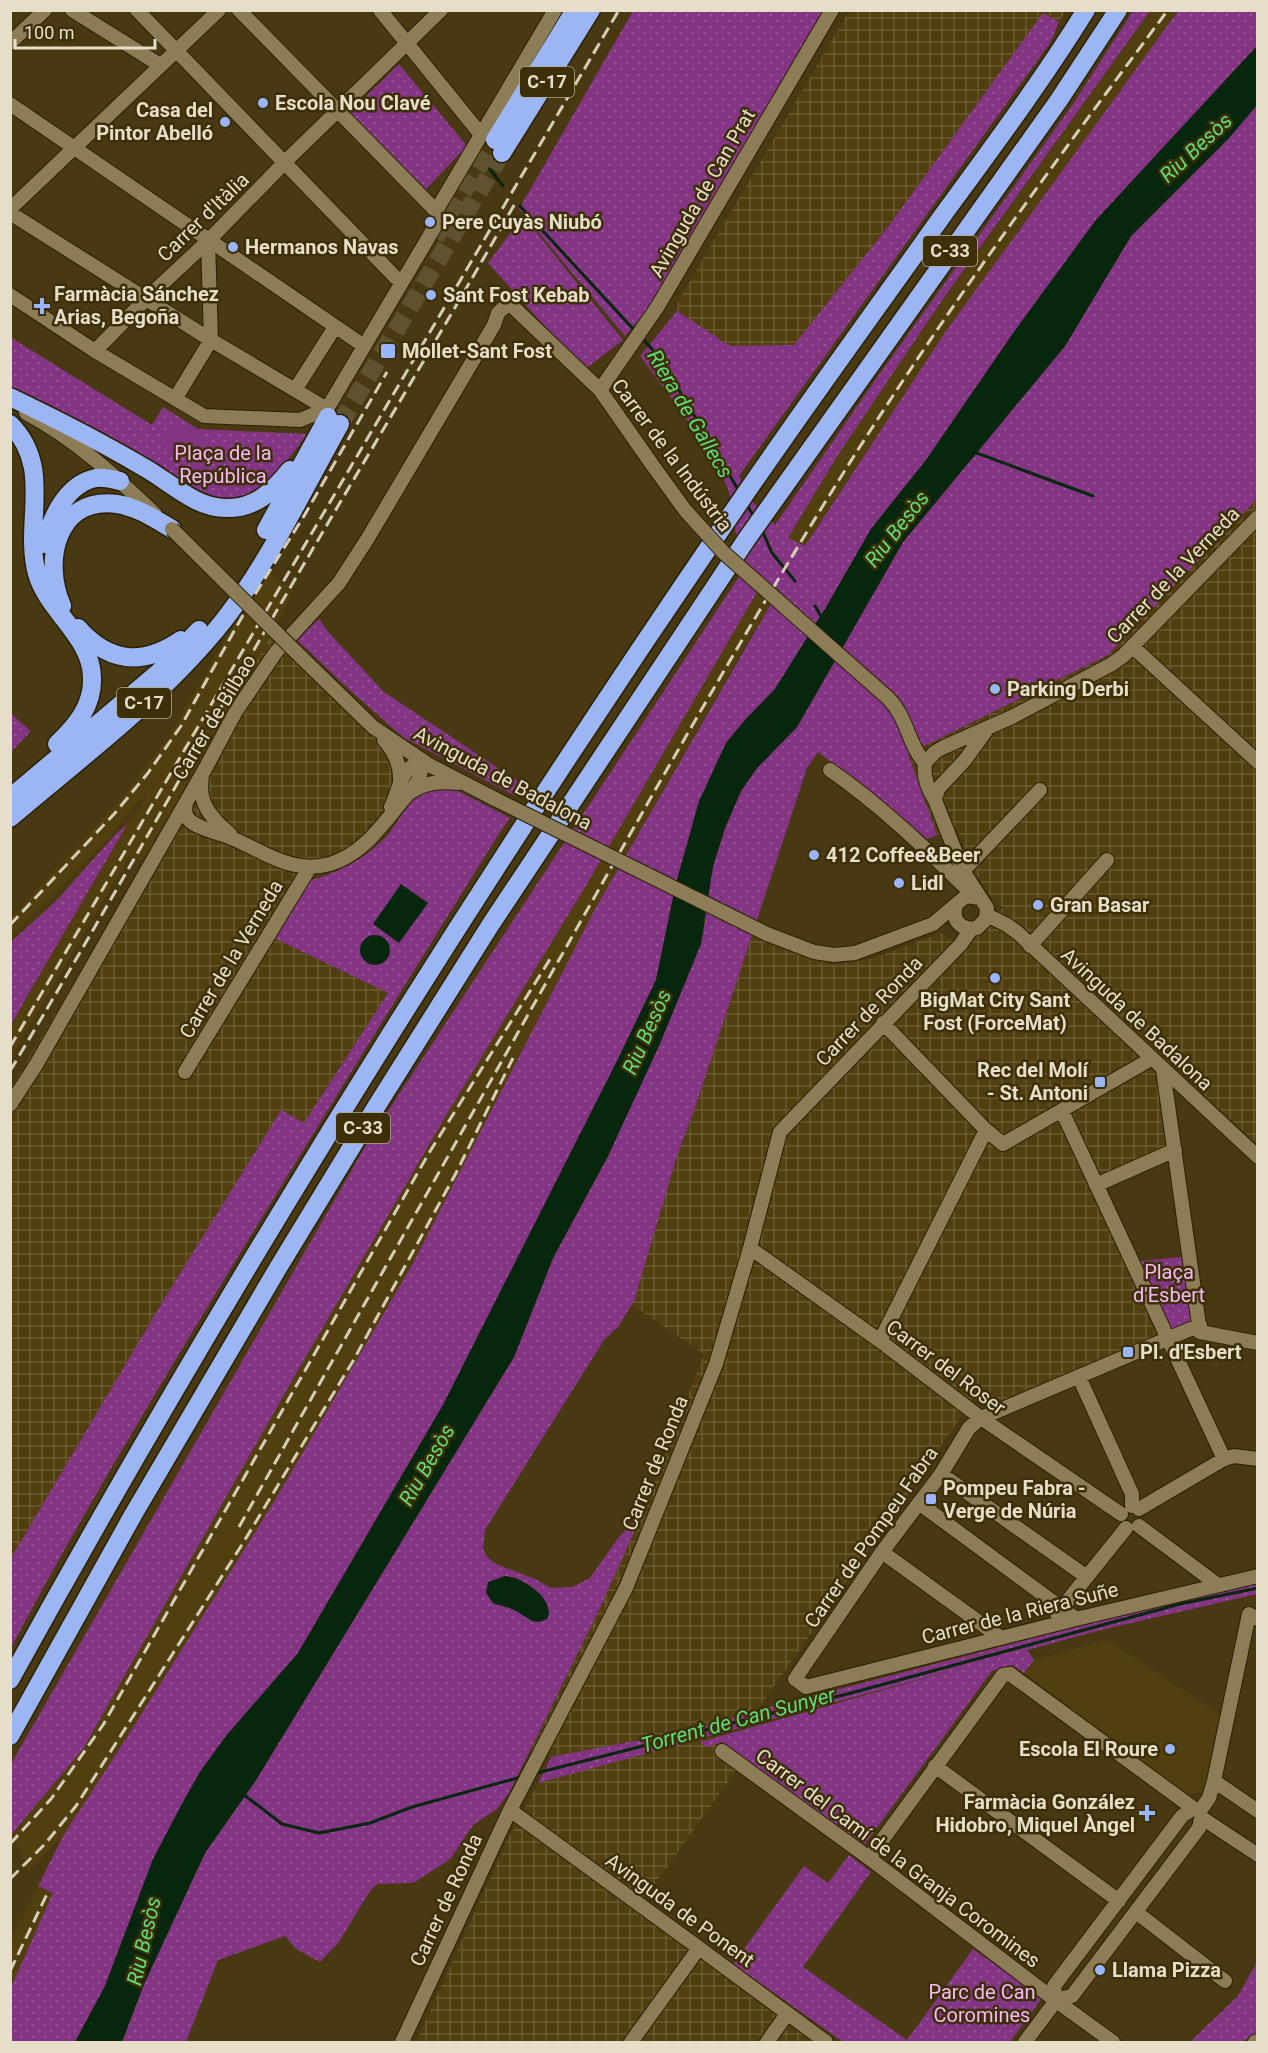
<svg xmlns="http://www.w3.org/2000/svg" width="1268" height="2053" font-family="Roboto,sans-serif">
	<defs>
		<pattern id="industrial-grid" width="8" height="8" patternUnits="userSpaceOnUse" patternTransform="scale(1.5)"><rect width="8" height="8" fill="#513f0f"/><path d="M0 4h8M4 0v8" fill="none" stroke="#6a5a31"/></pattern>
		<pattern id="green-dots" width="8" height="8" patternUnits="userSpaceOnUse" patternTransform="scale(1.5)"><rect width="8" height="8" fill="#833483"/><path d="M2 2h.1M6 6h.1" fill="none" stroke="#955193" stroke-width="1.8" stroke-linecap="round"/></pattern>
	</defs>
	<rect width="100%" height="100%" fill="#483913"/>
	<path fill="#513f0f" d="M1151,11H1178L946,331L805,546L788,538L838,455L943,300Z
		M265,571L294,590L269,638L156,844L140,860L130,855L11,1058V1025L128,823L141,808L146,795L134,805L106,841L11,936V918L122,797L168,738Z
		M764,579L780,589L747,642L595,909L412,1265L274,1502L127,1737L63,1836L28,1871L13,1833L83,1749L297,1372L447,1114L590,879Z
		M1107,1640L1223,1716L1209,1781L1202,1791L1187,1795L1024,1673L1034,1660Z
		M38,1886L54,1893L11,1987V1939Z"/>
	<path fill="url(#industrial-grid)" d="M849,11H1066L1059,22L1044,13L890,224L794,345L730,346L677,311L678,302Z
		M1257,499V1144L1157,1052L1168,1143L1165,1149L1090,1184L1161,1336L999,1406L987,1405L975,1397L763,1702L755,1711L687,1731L551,1757L528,1755L601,1606L644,1510L704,1354L632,1305L677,1156L696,1105L752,935L832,965L875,958L941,933L956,941L1003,908L990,895L974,871L957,828L937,835L908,754L1108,655Z
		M269,638L381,743L391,762L394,784L384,811L361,839L344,851L319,859L274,938L388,993L304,1124L281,1110L163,1301L11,1558V1088L156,844Z
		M707,1735L743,1761L637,1909L815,2042H416L508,1839L538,1783Z"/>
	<path fill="url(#green-dots)" fill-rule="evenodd" d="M633,11H826L648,310L625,336L519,209Z
		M1133,11H1150L943,299L838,455L788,538L805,546L946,331L1178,11H1257V46L1096,220L1016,329L926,460L871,529L825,609L775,689L746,719L726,743L676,883L656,980L618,1059L443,1405L298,1653L226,1736L200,1772L183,1802L153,1860L105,1986L75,2042H11V1987L53,1893L38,1886L63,1836L127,1737L274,1502L412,1265L595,909L779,590L764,580L590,879L447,1114L297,1372L83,1749L11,1835V1764L369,1140L746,566L736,533L729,491L710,451L640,356L677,311L730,346L794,345L890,224L1043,13L1059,22L1050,43L739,476L752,501L775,525L876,379L1073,104Z
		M399,64L467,146L426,189L348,114Z
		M1257,105V499L1108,655L908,754L937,835L927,839L818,752L807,768L696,1105L677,1156L634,1301L618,1327L604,1340L485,1530L483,1549L487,1557L496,1564L535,1579L551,1588L572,1587L590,1578L618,1538L644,1510L601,1606L509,1793L497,1809L473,1825L451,1858L443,1864L413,1883L377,1884L370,1891L339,1942L320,1962L296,1949L285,1936L218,1960L186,2042H122L144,1984L205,1853L256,1780L514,1357L553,1258L608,1156L703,935L709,884L713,866L725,828L741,791L757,768L797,727L903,542L1065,346L1131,236L1229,138ZM514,1577C529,1584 548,1596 549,1614L534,1622L516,1610L493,1603L488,1582Z
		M523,216L623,340L584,370L488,263Z
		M10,337L152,425L163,407L198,429L307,434C285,463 260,505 218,499C208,497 197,491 187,487L11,392Z
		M319,619L329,633L384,692L519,782L515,796L403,737L354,694L297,640Z
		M11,714L31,731L11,752Z
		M452,788L510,818L500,832C406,983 312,1135 219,1288C147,1407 75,1526 11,1648V1558L163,1301L281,1110L304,1123L388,993L274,938L308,881C337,874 364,859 385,838C399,823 409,796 429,790C436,788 445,789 452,788Z
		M128,823L25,1000L11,1025V942L57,900L115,835Z
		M1190,1256L1199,1321L1172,1339L1132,1262Z
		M1257,1582V1594L1105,1629L1027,1650L1034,1660L1024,1673L1012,1665L992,1671L862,1848L723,1742L707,1747L700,1742L968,1666L538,1783L551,1757L687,1731L755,1711L1095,1622Z
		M849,1855L871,1872L803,1967L907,2040L973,1949L1042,1998L1010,2042H843L733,1964L804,1866L828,1883Z
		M1257,1962V2032L1242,2042H1190L1238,1996Z"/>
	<path fill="#833483" d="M177,420L222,448L208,471L163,444Z"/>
	<path fill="#06260d" d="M1257,46V105L1229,138L1131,236L1065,346L903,542L797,727L757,768L741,791L725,828L713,866L701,944L659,1046L608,1156L553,1258L514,1357L256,1780L205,1853L144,1984L122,2042H75L105,1986L153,1859L183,1802L200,1772L226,1736L298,1653L443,1405L618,1059L656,980L676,883L699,801L726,743L746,719L775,689L825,609L871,529L926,460L1016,329L1096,220Z
		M401,884L428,903L399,943L373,924Z
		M360 950a15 15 0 1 1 30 0a15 15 0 1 1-30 0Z
		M505,1576C523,1578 554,1597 548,1618C533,1628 526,1615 512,1609C506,1606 499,1606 493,1603L486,1593L488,1582Z"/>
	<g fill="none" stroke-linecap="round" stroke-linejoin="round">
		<path stroke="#06260d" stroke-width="3" d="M479,155L503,186
			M520,206L635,331
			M642,338L660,358L739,491
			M974,452L1093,496
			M747,505L754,517
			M762,530L772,553L795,581
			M815,606L823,620
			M533,1774L851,1693L1180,1604L1258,1588
			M243,1794L282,1824L319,1833L370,1823L412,1807L521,1777"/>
		<path stroke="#60522e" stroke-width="18" stroke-dasharray="18 9" stroke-linecap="butt" d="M435,238L495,140
			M340,424L502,153"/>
		<g stroke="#2b2004" stroke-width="16">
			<path id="minor" d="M72,10L160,65
				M137,10L395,277L402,282
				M239,10L436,211L555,10
				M380,10L478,131
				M10,43L45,10
				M10,104L364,346
				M10,209L219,10
				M10,213L211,340L327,409
				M10,295L95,351L204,416L300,420L327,409
				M95,351L147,298L208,241L290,157L441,10
				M295,390L335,327
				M600,390L658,306L832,10
				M175,399L211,340L208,241
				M327,409L440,218
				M26,413C74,438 116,477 155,514
				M1133,647L1258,762
				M301,657L373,727L429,765L495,799
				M888,698C908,718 908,745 925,763
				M384,740C395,752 401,765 400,782
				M925,763L935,752L944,747L1012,717L1112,664L1123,656L1258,517
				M925,763C923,777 927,788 935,800L963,871L987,908L986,919L977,928C961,931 951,920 956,905
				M830,770C879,804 922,845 965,887
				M202,777C197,803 212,819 230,834
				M411,792C426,782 440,781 458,783
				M935,800L938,789L965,760L988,728
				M186,802C185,809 184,815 189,820C200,830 218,832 231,838C264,851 292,875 330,864C363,854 381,826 402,801C413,788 427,776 418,758
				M391,807C400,789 400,764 425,762
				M963,871L1040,790
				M987,915L1007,925L1018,933L1258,1157
				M767,934L814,952L834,955L855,953L933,924L966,896L980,898
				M1030,946L1107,860
				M883,1023L986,1130
				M1163,1070L1200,1332L1258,1343
				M185,1072L310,867
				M10,1105L36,1065L205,769L236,711L276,652L339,583L368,538L494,325L498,313L509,303L600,390L651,463
				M1062,1111L1224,1459
				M1096,1185L1175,1150
				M750,1248L880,1341L981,1418L1121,1514
				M1200,1325L981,1418L969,1428L941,1474L882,1552L795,1679L806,1687L1076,1619L1258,1576
				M880,1341L986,1130L1003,1144L1151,1059
				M1079,1377L1132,1494V1506
				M941,1474L1087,1577
				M919,1503L1076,1619
				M1139,1509L1224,1459L1234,1456L1258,1459
				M1139,1526L1218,1585
				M882,1552L1001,1638
				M1057,1614L1126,1528
				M722,1751L869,1858L1051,1997
				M935,1766L1119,1901
				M1214,1781L1258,1811
				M1202,1808L1209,1798L1214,1781L1249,1614L1258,1619
				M510,1810L699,1948L826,2042
				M1202,1818L1258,1855
				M869,1858L1003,1675L1010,1674L1193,1808
				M1136,1912L1225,1981
				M1055,1994L1054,1986L1182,1816L1191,1810
				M1063,1998L1072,1996L1199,1828L1201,1819
				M1062,2005L1113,2042
				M402,2042L510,1810L626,1588L716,1364L750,1248L780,1132L961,944L971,929
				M631,2042L699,1948
				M767,2042L787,2014
				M1025,2042L1052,2006
				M1255,2042L1258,2041"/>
		</g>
		<g stroke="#2b2004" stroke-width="21">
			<path id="highway" d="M495,140L575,10
				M502,153L591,10
				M10,397C56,419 101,442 145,468C170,482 195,508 226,508C255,509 273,491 290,470
				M10,424C54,468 23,522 37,574C48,612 92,637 92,678C93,706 76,726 57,744
				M266,530L328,417
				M45,544C51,518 66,484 96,478C104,477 112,479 120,481
				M62,606C42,561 57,496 117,504C137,507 155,519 172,529
				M78,628C109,663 143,666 181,640
				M10,798L158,673L199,630
				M10,818C84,755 164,696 224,620C269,562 304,488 340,424
				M10,1680C229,1283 469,898 724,525C795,420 870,318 943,215C992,148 1042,81 1086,10
				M10,1736L133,1515L278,1268L376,1107L491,924L746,540L1059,100L1118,10"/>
		</g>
		<use href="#minor" stroke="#8d7d57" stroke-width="14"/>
		<use href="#highway" stroke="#9cb5f3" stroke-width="18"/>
		<path stroke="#d6cdb6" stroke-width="3" stroke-dasharray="12 6" stroke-linecap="butt" d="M10,925L115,813L148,773L181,726L252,599L304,516L387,372
			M10,1047L619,10
			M10,1071C88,941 163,808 239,676C330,517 426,360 517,200
			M239,1527C350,1329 462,1132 573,935C664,774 755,613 854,456C951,303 1059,156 1168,10
			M10,1844L51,1799L103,1725L429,1153L552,956
			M10,1879L45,1844L76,1806L243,1543L353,1361L456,1173L513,1058
			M10,1971L47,1894"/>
		<g stroke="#2b2004" stroke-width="16" stroke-linecap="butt">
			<path id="minor-bridge" d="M651,463L685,510L724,553L888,698
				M172,529L301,657
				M495,799L767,934"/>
		</g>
		<use href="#minor-bridge" stroke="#8d7d57" stroke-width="14"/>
	</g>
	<g fill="#99b5fd" stroke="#3d2f07" stroke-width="2">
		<circle cx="263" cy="103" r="6"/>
		<circle cx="225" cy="122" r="6"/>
		<circle cx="430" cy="222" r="6"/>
		<circle cx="233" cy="247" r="6"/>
		<circle cx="431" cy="295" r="6"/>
		<path d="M39 297h6v6h6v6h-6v6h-6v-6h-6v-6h6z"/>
		<rect x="380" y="343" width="16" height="16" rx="3"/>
		<circle cx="995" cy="689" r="6"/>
		<circle cx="814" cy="855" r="6"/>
		<circle cx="899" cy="883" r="6"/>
		<circle cx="1038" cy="905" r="6"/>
		<circle cx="995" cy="978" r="6"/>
		<rect x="1094" y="1076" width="12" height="12" rx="3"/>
		<rect x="1122" y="1346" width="12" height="12" rx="3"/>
		<rect x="925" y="1493" width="12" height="12" rx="3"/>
		<circle cx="1170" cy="1749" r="6"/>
		<path d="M1144 1804h6v6h6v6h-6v6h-6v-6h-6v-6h6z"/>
		<circle cx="1100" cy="1970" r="6"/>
	</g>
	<g text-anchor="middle" stroke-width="5" stroke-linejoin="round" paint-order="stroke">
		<g fill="#3d2f07" stroke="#b3aa8f" stroke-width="1.5">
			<rect x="520" y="67" width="54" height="30" rx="4.5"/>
			<rect x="923" y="236" width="54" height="30" rx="4.5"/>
			<rect x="117" y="688" width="54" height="30" rx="4.5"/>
			<rect x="336" y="1113" width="54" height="30" rx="4.5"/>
		</g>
		<g font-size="18" font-weight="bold" fill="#e6dec9">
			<text x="547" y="88">C-17</text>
			<text x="950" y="257">C-33</text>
			<text x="144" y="709">C-17</text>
			<text x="363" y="1134">C-33</text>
		</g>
		<g font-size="20" font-weight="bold" fill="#e6dec9" stroke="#3d2f07" text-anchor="start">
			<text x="275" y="110">Escola Nou Clavé</text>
			<text x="213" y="117" text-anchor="end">Casa del<tspan x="213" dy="23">Pintor Abelló</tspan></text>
			<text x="442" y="229">Pere Cuyàs Niubó</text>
			<text x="245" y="254">Hermanos Navas</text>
			<text x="54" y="301">Farmàcia Sánchez<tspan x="54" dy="23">Arias, Begoña</tspan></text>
			<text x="443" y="302">Sant Fost Kebab</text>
			<text x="402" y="358">Mollet-Sant Fost</text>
			<text x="1007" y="696">Parking Derbi</text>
			<text x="826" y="862">412 Coffee&amp;Beer</text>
			<text x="911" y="890">Lidl</text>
			<text x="1050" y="912">Gran Basar</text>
			<text x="995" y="1007" text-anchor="middle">BigMat City Sant<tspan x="995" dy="23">Fost (ForceMat)</tspan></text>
			<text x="1088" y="1077" text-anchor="end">Rec del Molí<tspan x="1088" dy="23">- St. Antoni</tspan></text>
			<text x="1140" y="1359">Pl. d'Esbert</text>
			<text x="943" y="1495">Pompeu Fabra -<tspan x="943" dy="23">Verge de Núria</tspan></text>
			<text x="1158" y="1756" text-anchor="end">Escola El Roure</text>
			<text x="1135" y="1809" text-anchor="end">Farmàcia González<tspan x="1135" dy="23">Hidobro, Miquel Àngel</tspan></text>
			<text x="1112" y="1977">Llama Pizza</text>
		</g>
		<g font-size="20" fill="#e6dec9" stroke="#3d2f07">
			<text transform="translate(702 193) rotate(-60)" y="7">Avinguda de Can Prat</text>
			<text transform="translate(203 217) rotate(-44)" y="7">Carrer d'Itàlia</text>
			<text transform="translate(672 455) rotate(53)" y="7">Carrer de la Indústria</text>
			<text transform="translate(1173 575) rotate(-46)" y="7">Carrer de la Verneda</text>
			<text transform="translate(214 717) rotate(-59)" y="7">Carrer de Bilbao</text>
			<text transform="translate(503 778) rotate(28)" y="7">Avinguda de Badalona</text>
			<text transform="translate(231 959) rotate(-59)" y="7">Carrer de la Verneda</text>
			<text transform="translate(869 1011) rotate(-46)" y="7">Carrer de Ronda</text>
			<text transform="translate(1137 1019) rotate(43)" y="7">Avinguda de Badalona</text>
			<text transform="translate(946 1367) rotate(37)" y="7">Carrer del Roser</text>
			<text transform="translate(655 1463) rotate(-68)" y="7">Carrer de Ronda</text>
			<text transform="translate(871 1537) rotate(-55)" y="7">Carrer de Pompeu Fabra</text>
			<text transform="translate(1020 1613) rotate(-14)" y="7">Carrer de la Riera Suñe</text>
			<text transform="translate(898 1858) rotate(37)" y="7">Carrer del Camí de la Granja Coromines</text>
			<text transform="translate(446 1900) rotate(-65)" y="7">Carrer de Ronda</text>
			<text transform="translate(680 1910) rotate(36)" y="7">Avinguda de Ponent</text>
		</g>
		<g font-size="20" fill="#f9b9f7" stroke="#3d2f07">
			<text x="223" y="460">Plaça de la<tspan x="223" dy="23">República</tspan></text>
			<text x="1169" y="1279">Plaça<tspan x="1169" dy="23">d'Esbert</tspan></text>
			<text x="982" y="1999">Parc de Can<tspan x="982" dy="23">Coromines</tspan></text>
		</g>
		<g font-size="21" font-style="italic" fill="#5edd77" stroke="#3d2f07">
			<text transform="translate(1196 148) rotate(-43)" y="7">Riu Besòs</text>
			<text transform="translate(690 414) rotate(59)" y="7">Riera de Gallecs</text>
			<text transform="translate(897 529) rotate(-52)" y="7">Riu Besòs</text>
			<text transform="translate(647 1032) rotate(-66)" y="7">Riu Besòs</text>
			<text transform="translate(427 1465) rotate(-60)" y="7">Riu Besòs</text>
			<text transform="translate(738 1720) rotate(-15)" y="7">Torrent de Can Sunyer</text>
			<text transform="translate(144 1941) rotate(-77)" y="7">Riu Besòs</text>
		</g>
	</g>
	<rect width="1268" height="2053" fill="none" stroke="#e6dec9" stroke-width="24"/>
	<path d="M15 39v9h140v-9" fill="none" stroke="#e6dec9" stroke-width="3"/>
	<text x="24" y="39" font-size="18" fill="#e6dec9" stroke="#3d2f07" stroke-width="4.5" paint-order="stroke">100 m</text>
</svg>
